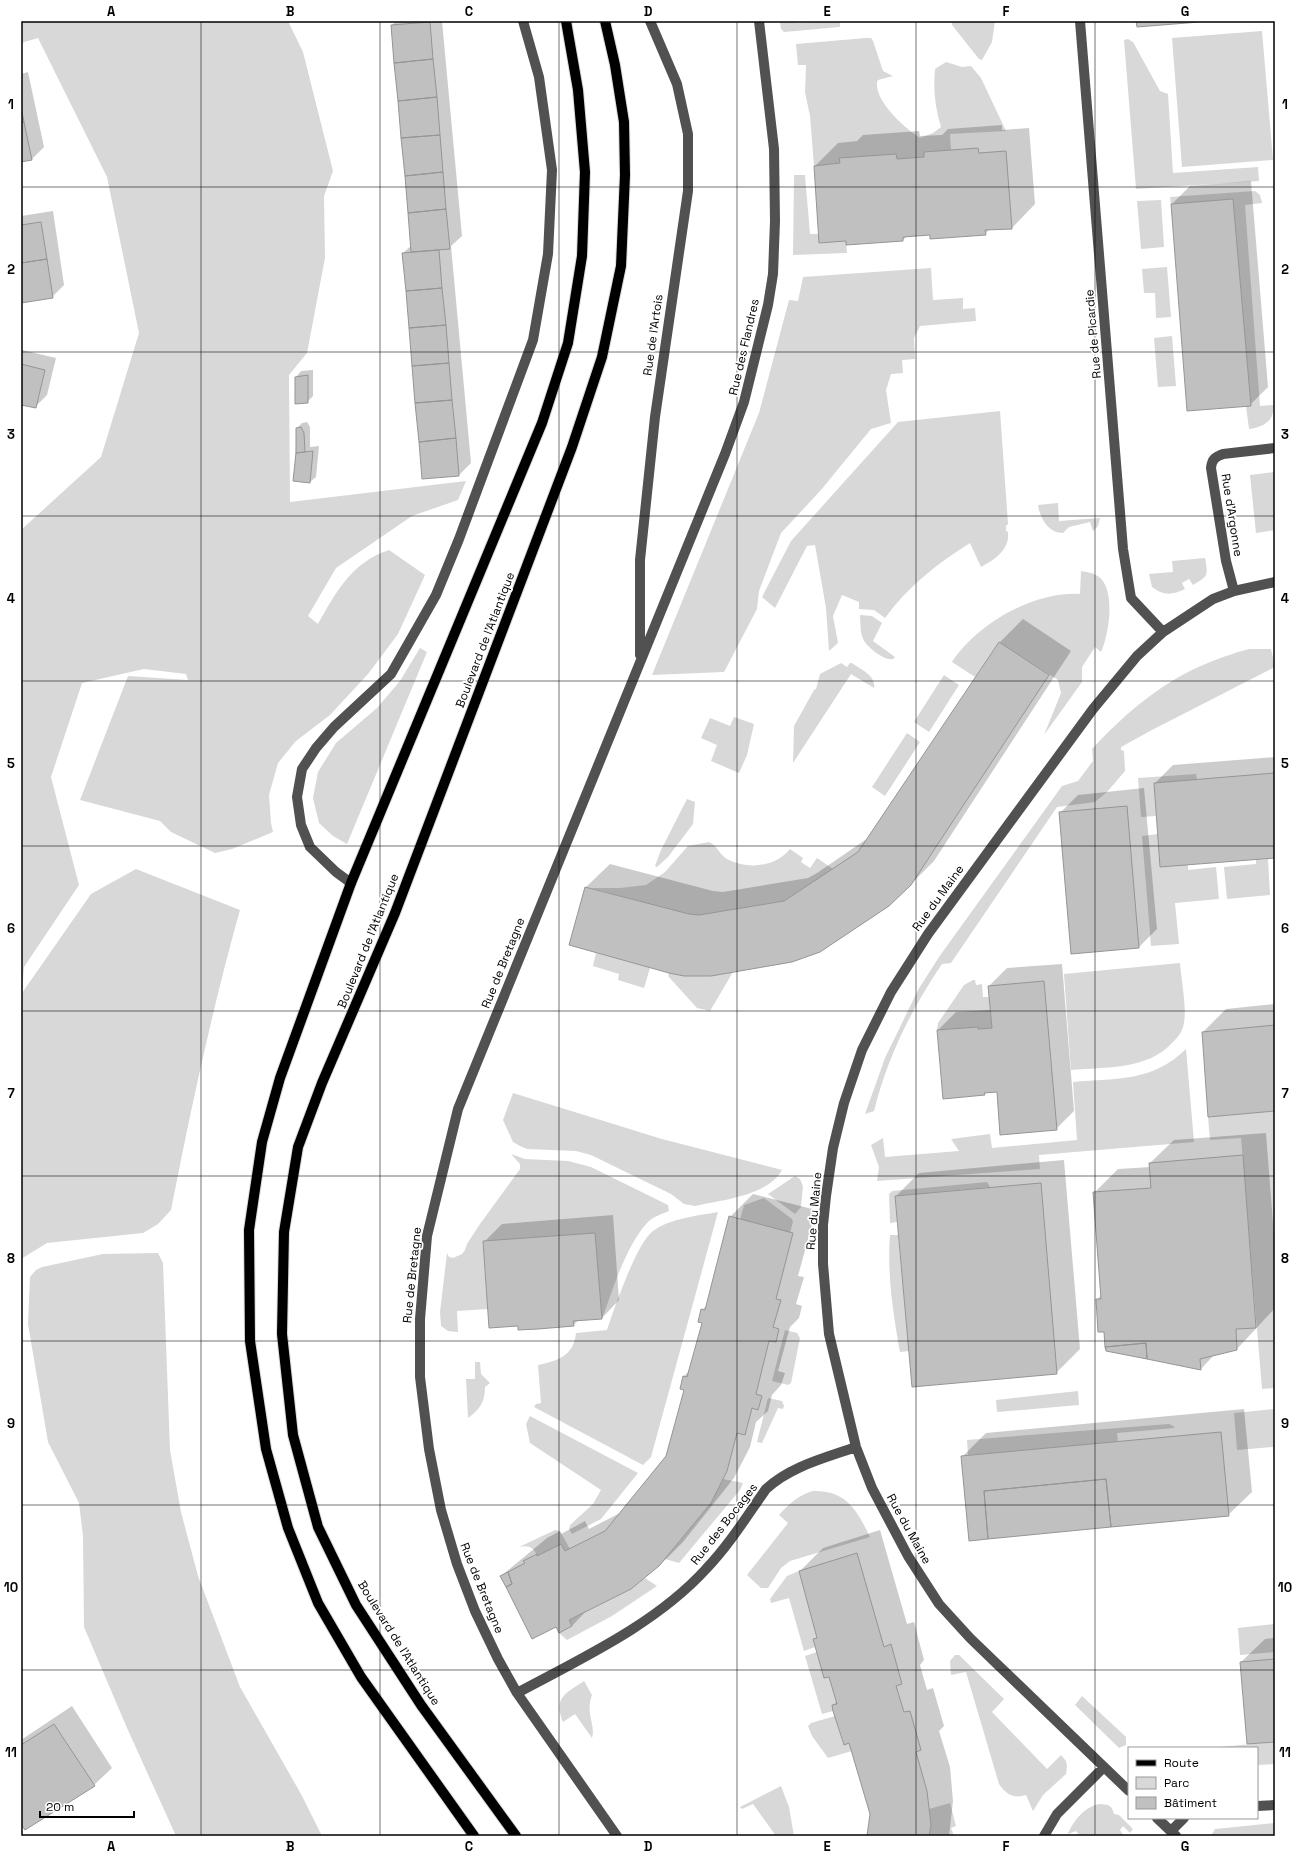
<svg xmlns="http://www.w3.org/2000/svg" width="1296" height="1857" font-family="'Space Grotesk',sans-serif">
	<rect width="100%" height="100%" fill="#fff"/>
	<path fill="#d8d8d8" d="M21,21H288L303,52L333,171L324,196L325,258L307,353L289,375L290,502L466,481L458,500L412,516L336,568L308,616L318,624C336,592 352,562 389,550L425,575L398,634L368,674L330,715L296,741L278,763L269,795L271,823L273,832L232,849L215,853L171,832L160,821L80,800L128,676L188,680L186,674L144,669L82,683L51,777L79,885L24,967L22,993L91,894L136,869L240,910C212,1010 191,1108 171,1210L158,1224L143,1233L47,1243L21,1259V530L101,457L139,333L107,177L38,38L21,43Z
		M780,21H795V23L840,21V27L784,32L781,29Z
		M952,21H995L992,42L982,60L979,59L952,25Z
		M1262,31L1273,160L1182,167L1172,38Z
		M866,38H871L873,41L883,71L893,76L878,80L877,82C875,102 905,128 920,138L933,133L941,127C935,108 933,88 935,69L946,62L962,67L971,66L981,78L1006,131L950,134L951,150L924,152V157L897,159L896,154L839,158L840,163L814,166L810,116L805,92L806,65H798L796,44Z
		M1128,39L1133,42L1160,91L1168,94L1173,173L1258,167L1259,181L1136,189L1124,40Z
		M794,175H805L810,234H819L846,241L847,253L793,255Z
		M1255,191L1260,195L1262,203L1245,205L1260,406L1273,405C1275,421 1263,427 1249,429L1246,406L1251,405L1233,199L1171,204L1170,197Z
		M1161,200L1164,247L1141,249L1137,201Z
		M1167,267L1171,317L1156,318L1155,293H1144L1142,269Z
		M931,268L933,300L963,298V309L975,308L976,321L920,326L914,338L915,359L902,360L903,373L891,374L886,390L891,423L871,429L821,490L781,533L759,591L757,609L724,672L652,675L759,413L789,300L798,301L803,277Z
		M1172,336L1176,386L1158,387L1154,338Z
		M1000,411L1008,524L1006,526V531L1008,532C1010,550 994,560 981,567L970,543C938,563 907,587 885,618L874,610L859,609V602L842,595L833,616L838,643L829,651L826,608L815,545L807,546L775,608L762,597L791,541L898,422Z
		M1275,472V530L1256,533L1250,475Z
		M1058,503L1059,521L1100,518L1098,526L1093,531L1090,522L1069,527L1063,533C1048,533 1040,518 1038,505Z
		M1205,558C1208,575 1209,576 1193,585L1189,579L1182,583L1185,589C1172,595 1164,596 1152,587L1149,574L1173,572L1172,561Z
		M1081,571C1087,572 1094,573 1099,577C1116,590 1109,635 1101,652L1095,647L1082,667V682L1044,735L1061,693L1058,680L999,642L975,677L952,662C977,624 1034,591 1080,594Z
		M860,615L872,616L882,623L873,641L895,657L893,659C887,660 883,657 878,654C860,641 861,636 860,615Z
		M420,648L427,652L347,844L333,836L319,823L313,798L318,772L336,743L377,708L400,681Z
		M1249,649H1271L1275,667L1152,730L1121,747V750L1124,751L1125,771L1107,792L1095,802L1057,807L951,963L942,964C912,1008 887,1058 874,1111L865,1114L885,1058L918,990L939,957L1062,786L1078,781L1093,761L1092,749C1139,699 1181,667 1249,649Z
		M841,663L847,667L850,663H852C861,670 876,675 874,688L851,674L793,763L794,726L814,690L816,689L820,674Z
		M944,675L959,685L929,732L914,722Z
		M734,717L754,724L747,755L739,773L711,761L717,745L701,738L710,718L730,726Z
		M907,733L920,742L885,796L872,787Z
		M1196,774L1197,780L1154,783L1156,816L1141,817L1138,778Z
		M687,799L695,802L693,824L668,857L657,867L655,866L661,850Z
		M1158,834L1188,865V870L1216,867L1219,899L1175,903L1179,944L1151,946L1142,836Z
		M709,842C717,845 719,854 727,859C747,870 776,867 790,849L803,858L801,862L810,868L817,858L833,869L784,901L699,915L689,914L591,888H620L646,885L665,872L688,846Z
		M1268,859L1270,895L1227,899L1224,867L1256,864V860Z
		M596,953L650,968L644,988L618,980L619,974L593,966Z
		M1180,963C1181,978 1187,1009 1184,1022C1183,1031 1179,1036 1172,1043C1147,1070 1106,1067 1071,1070L1064,974Z
		M733,972L710,1011L697,1008L668,976L669,973C691,977 711,976 733,972Z
		M973,980H975L976,985L982,984L983,997H989L992,1028L978,1029V1027L937,1030L938,1023L964,985Z
		M1186,1049L1194,1142L1039,1155L1040,1169L877,1181L879,1167L871,1145L883,1138L885,1157L959,1151L951,1139L990,1134L992,1148L1077,1140L1073,1082C1118,1078 1152,1082 1186,1049Z
		M513,1093L662,1139L782,1170C768,1196 721,1200 695,1206L684,1204L671,1194L591,1155L576,1151L527,1149L520,1146L513,1142L503,1120Z
		M1275,1111V1388L1262,1389L1241,1138L1210,1140L1208,1117Z
		M511,1154L525,1159L568,1161L591,1167L668,1205L669,1211C662,1214 652,1217 647,1223C626,1246 613,1289 602,1319L595,1233L483,1241L488,1309L457,1311L458,1332L448,1331L441,1326L440,1312L447,1253L449,1257L453,1258L462,1254L465,1250L467,1244L480,1224L520,1169V1164Z
		M795,1176L800,1179L803,1186L801,1207L795,1214L768,1194Z
		M987,1182L990,1187L895,1196L897,1222L890,1223L889,1194L892,1191Z
		M764,1198L792,1219L793,1222L790,1233L740,1220L744,1205Z
		M718,1212L651,1457L643,1465L534,1407L536,1404L541,1403L538,1365C557,1361 574,1356 576,1333L607,1330C614,1309 637,1242 653,1231C671,1218 697,1216 718,1212Z
		M890,1235H898L909,1351L900,1352C893,1313 887,1274 890,1235Z
		M158,1253L163,1263L170,1450L181,1512L198,1576L240,1687L301,1794L322,1836H176L127,1728L84,1627L83,1536L79,1503L48,1442L28,1324L30,1277L36,1270L42,1267L103,1254Z
		M785,1330L797,1333L800,1338L791,1383L788,1385L772,1381Z
		M475,1362H480L481,1374L490,1383L485,1387C485,1402 480,1409 468,1418L466,1379H475Z
		M1078,1391L1079,1405L997,1412L996,1400Z
		M768,1398L782,1401L784,1406L783,1409L778,1408L762,1443L757,1442Z
		M1275,1409V1468L1273,1447L1237,1450L1234,1413Z
		M530,1416L638,1473L601,1519L572,1534L569,1529L570,1525L593,1504L601,1490L530,1443L526,1424Z
		M1169,1424L1173,1426L1175,1428L1117,1433L1118,1442L968,1455L967,1440Z
		M723,1479L743,1483L740,1490L679,1563L665,1559L711,1503Z
		M813,1491C846,1490 857,1510 870,1537L790,1561L781,1568L768,1588H761L747,1575L788,1523L779,1515C789,1504 798,1495 813,1491Z
		M555,1530L560,1531L570,1549L565,1551L561,1544L537,1556C534,1547 528,1545 519,1547Z
		M799,1571L817,1638L813,1640L815,1647L804,1651L789,1598L771,1603L770,1599L787,1576Z
		M645,1578L657,1586L612,1616L567,1640L559,1633L572,1626L569,1620L631,1589Z
		M1275,1624V1652L1240,1655L1238,1628Z
		M817,1652L824,1678L829,1677L837,1704L833,1711L822,1714L805,1656Z
		M955,1655H959L1004,1699L992,1712L1047,1769L1061,1755L1066,1761L1067,1766L1066,1774L1043,1795L1033,1811L1026,1795C1013,1799 1006,1794 999,1784L966,1672L951,1675L950,1661Z
		M584,1681L592,1695C585,1715 596,1724 592,1738L575,1714L563,1722C553,1698 566,1693 584,1681Z
		M1082,1696L1126,1737V1745L1119,1748L1075,1705Z
		M835,1716L843,1744L849,1743L852,1751L828,1758L812,1736L808,1726L811,1723Z
		M1275,1742V1764L1257,1765V1748H1208Z
		M781,1786L789,1807L794,1836H776L753,1804L742,1809L740,1807Z
		M950,1803L956,1826L951,1828L954,1836H929L931,1825L929,1809Z
		M1100,1804L1108,1805L1112,1808L1114,1814L1119,1815L1133,1829L1130,1833L1123,1826L1120,1830L1124,1836H1080L1076,1831L1068,1834C1073,1821 1085,1806 1100,1804Z
		M1275,1823L1274,1836H1212V1834L1215,1829Z"/>
	<path fill="#0003" d="M396,21H442L462,236L451,246L471,463L459,475L403,253L412,245L392,25Z
		M28,72L44,147L32,159L21,161V74Z
		M1002,125V130L1029,128L1035,204L1012,228L990,229L985,234L908,235L903,240H847L815,166L838,143L857,141L863,135L919,131L920,136L942,135L948,129Z
		M1251,181L1268,387L1250,405L1172,204L1190,186Z
		M53,211L64,285L52,297L21,302V216Z
		M22,350L56,358L47,395L35,407L21,404Z
		M313,370V396L307,402L296,377L301,371Z
		M307,422L310,427V447L319,446L316,477L310,482L294,480L297,428L302,423Z
		M1023,619L1071,651L934,861L889,906L819,951L586,887L610,864L713,891L723,892L808,878L817,873L871,836L1000,642Z
		M1275,757V857L1155,783L1173,765Z
		M1144,788L1157,929L1139,947L1060,813L1078,795Z
		M1062,964L1074,1111L1056,1129L998,1091L987,1092L984,1094L938,1030L956,1012L991,1010L989,986L1007,968Z
		M1275,1004V1110L1203,1032L1226,1009Z
		M1266,1133L1275,1249V1308L1237,1349L1215,1354L1201,1369L1105,1331L1097,1300L1102,1294L1094,1193L1118,1169L1151,1167L1150,1163L1174,1140Z
		M1064,1160L1080,1349L1056,1373L896,1196L919,1173Z
		M753,1194L816,1210L798,1276L804,1277L796,1304L802,1306L799,1318L790,1327L778,1371L785,1373L781,1385L772,1395L768,1411L756,1422L750,1447L734,1478L683,1542L659,1566L587,1610L572,1626H556L501,1576L547,1538L560,1531L561,1534L585,1521L589,1529L622,1512L667,1456L685,1389L681,1388L684,1376L689,1371L703,1322L702,1310L707,1305L730,1217Z
		M613,1215L619,1300L602,1318L579,1319L574,1325L484,1242L502,1224Z
		M1244,1409L1252,1492L1228,1515L963,1456L986,1433Z
		M880,1530L907,1624L914,1622L924,1660L920,1665L927,1690L933,1688L944,1726L939,1731L950,1767L953,1801L949,1836H868L871,1814L850,1742L833,1706L837,1701L830,1675L814,1640L818,1636L800,1571L823,1548Z
		M1275,1638V1741L1241,1662L1265,1639Z
		M72,1706L112,1768L94,1785L21,1822V1740Z"/>
	<path fill="#c0c0c0" stroke="#959595" d="M1136,21H1199V22L1137,27Z
		M430,22L433,59L394,63L391,25Z
		M433,59L437,97L398,101L394,63Z
		M437,97L440,135L401,138L398,101Z
		M21,107L24,122L21,123Z
		M24,122L32,160L21,162V123Z
		M440,135L443,172L405,176L401,138Z
		M978,148L979,153L1006,151L1012,229L985,230L986,235L930,239V235L903,237V241L846,245V241L819,243L814,166L840,163L839,158L896,154L897,159L924,157V152Z
		M443,172L446,209L408,213L405,176Z
		M1233,199L1251,406L1187,411L1171,204Z
		M446,209L450,249L411,252L408,213Z
		M41,222L47,259L21,263V225Z
		M439,250L442,288L406,291L402,253Z
		M47,259L53,298L21,303V263Z
		M442,288L446,325L409,328L406,291Z
		M446,325L449,363L412,366L409,328Z
		M449,363L452,400L415,403L412,366Z
		M21,364L45,370L36,408L21,405Z
		M308,375V403L295,404V377Z
		M452,400L456,438L419,442L415,403Z
		M301,427L304,433L305,452L296,453V428Z
		M456,438L459,476L422,479L419,442Z
		M313,451L310,483L293,481L296,453Z
		M999,642L1049,675L911,885L889,906L820,952L792,962L711,976H684L669,973L569,945L585,887L689,914L699,915L784,901L858,852Z
		M1275,773V858L1160,867L1154,783Z
		M1127,806L1139,948L1071,954L1059,812Z
		M1044,981L1057,1130L1000,1135L997,1092L984,1093L985,1095L943,1099L937,1030L978,1027V1029L992,1028L988,986Z
		M1275,1025V1111L1208,1117L1202,1032Z
		M1243,1155L1256,1328L1236,1329L1237,1350L1200,1359L1201,1370L1147,1359L1146,1343L1105,1347L1104,1332H1098L1096,1299H1101L1093,1192L1151,1188L1149,1163Z
		M1041,1183L1057,1374L912,1387L895,1196Z
		M729,1216L793,1233L776,1299L781,1300L773,1327L779,1329L776,1342L769,1341L756,1394L762,1396L758,1410L752,1408L745,1435L737,1433L727,1471L711,1503L659,1566L631,1589L569,1620L572,1626L559,1633L556,1627L532,1639L506,1587L512,1584L508,1572L525,1563L523,1561L537,1554V1556L561,1544L565,1551L605,1531L666,1456L684,1390L680,1389L683,1376L687,1377L702,1323L698,1322L701,1309L705,1310Z
		M595,1233L602,1319L573,1321L574,1326L538,1329L518,1330V1326L489,1328L483,1241Z
		M1146,1343L1147,1359L1106,1351L1105,1347Z
		M1221,1432L1229,1516L1111,1527L1106,1479L984,1491L988,1539L969,1541L961,1456Z
		M1106,1479L1111,1527L988,1539L984,1491Z
		M857,1553L884,1647L891,1644L902,1684L896,1686L904,1712L910,1711L921,1750L916,1752L927,1791L931,1825L929,1836H867L870,1814L849,1743L844,1745L833,1711L832,1705L837,1704L829,1677L824,1678L813,1639L817,1638L799,1571Z
		M508,1572L512,1584L506,1587L500,1576Z
		M1275,1659V1742L1247,1744L1240,1662Z
		M54,1724L95,1786L25,1830L21,1824V1745Z"/>
	<g fill="none" stroke-linecap="round" stroke-linejoin="round">
		<g stroke="#dbdbdb" stroke-width="12">
			<path id="major" d="M474,1836L361,1677L318,1603L288,1528L266,1449L250,1341L249,1230L262,1142L280,1078L351,883L542,423L568,343L582,256L585,172L578,90L566,21
				M516,1836L421,1705L356,1605L318,1527L293,1435L282,1334L284,1232L298,1147L322,1083L395,913L572,447L602,357L621,266L625,175L624,122L615,65L605,21"/>
		</g>
		<path stroke="#515151" stroke-width="10" d="M1080,21L1123,549L1131,598L1163,632
			M1234,591L1226,561L1211,468C1212,459 1215,457 1223,454L1275,448
			M640,655V560L655,417L688,191V134L677,84L650,21
			M351,883L336,872L310,847L301,825L297,797L302,769L316,748L334,727L391,674L436,595L459,539L533,340L548,254L552,170L539,77L523,21
			M517,1693C582,1658 656,1624 706,1569C729,1545 747,1516 766,1489C791,1466 825,1458 856,1447
			M1129,1791L970,1638L939,1604L908,1556L872,1488L856,1447L829,1334L823,1264V1225L826,1196L833,1148L844,1103L862,1050L891,992L928,934L1093,709L1137,656L1163,632L1213,599L1234,591L1275,582
			M1257,1806L1275,1805
			M1157,1818L1176,1836
			M1171,1831L1184,1818
			M617,1836L517,1693L498,1659L475,1611L457,1564L441,1510L429,1449L420,1377V1319L427,1236L458,1109L725,454L744,402L768,305L773,274L775,221L774,149L759,21
			M1044,1836L1057,1814L1104,1767"/>
		<use href="#major" stroke="#000" stroke-width="10"/>
	</g>
	<path fill="none" stroke="#000" stroke-width="1" stroke-opacity="0.55" d="M201,21V1836M380,21V1836M559,21V1836M737,21V1836M916,21V1836M1095,21V1836M21,187H1275M21,352H1275M21,516H1275M21,681H1275M21,846H1275M21,1011H1275M21,1176H1275M21,1341H1275M21,1505H1275M21,1670H1275"/>
	<g text-anchor="middle" stroke-width="3.5" stroke-linejoin="round" paint-order="stroke">
		<g font-size="12" fill="#000" stroke="#fff">
			<text transform="translate(1093 334) rotate(-95)" y="4">Rue de Picardie</text>
			<text transform="translate(653 335) rotate(-82)" y="4">Rue de l'Artois</text>
			<text transform="translate(744 347) rotate(-77)" y="4">Rue des Flandres</text>
			<text transform="translate(1232 515) rotate(81)" y="4">Rue d'Argonne</text>
			<text transform="translate(485 640) rotate(-69)" y="4">Boulevard de l'Atlantique</text>
			<text transform="translate(938 898) rotate(-54)" y="4">Rue du Maine</text>
			<text transform="translate(368 941) rotate(-68)" y="4">Boulevard de l'Atlantique</text>
			<text transform="translate(503 963) rotate(-68)" y="4">Rue de Bretagne</text>
			<text transform="translate(814 1211) rotate(-85)" y="4">Rue du Maine</text>
			<text transform="translate(412 1275) rotate(-84)" y="4">Rue de Bretagne</text>
			<text transform="translate(724 1524) rotate(-52)" y="4">Rue des Bocages</text>
			<text transform="translate(909 1529) rotate(61)" y="4">Rue du Maine</text>
			<text transform="translate(482 1588) rotate(68)" y="4">Rue de Bretagne</text>
			<text transform="translate(399 1643) rotate(58)" y="4">Boulevard de l'Atlantique</text>
		</g>
	</g>
	<rect width="1296" height="1857" fill="none" stroke="#ffffff" stroke-width="44"/>
	<rect x="1128" y="1747" width="130" height="72" fill="#ffffff" stroke="#999999"/>
	<rect x="1136" y="1760" width="20" height="6" fill="#000000" stroke="#999999"/>
	<text x="1164" y="1767" font-size="12" fill="#000000">Route</text>
	<rect x="1136" y="1777" width="20" height="12" fill="#d8d8d8" stroke="#999999"/>
	<text x="1164" y="1787" font-size="12" fill="#000000">Parc</text>
	<rect x="1136" y="1797" width="20" height="12" fill="#c0c0c0" stroke="#999999"/>
	<text x="1164" y="1807" font-size="12" fill="#000000">Bâtiment</text>
	<path d="M40 1811v6h94v-6" fill="none" stroke="#000000" stroke-width="2"/>
	<text x="46" y="1811" font-size="12" fill="#000000" stroke="#ffffff" stroke-width="3" paint-order="stroke">20 m</text>
	<rect x="22" y="22" width="1252" height="1813" fill="none" stroke="#000" stroke-width="1.5"/>
	<g font-size="13" text-anchor="middle" font-weight="bold" fill="#000">
		<text x="111" y="16">A</text>
		<text x="290" y="16">B</text>
		<text x="469" y="16">C</text>
		<text x="648" y="16">D</text>
		<text x="827" y="16">E</text>
		<text x="1006" y="16">F</text>
		<text x="1185" y="16">G</text>
		<text x="11" y="109">1</text>
		<text x="1285" y="109">1</text>
		<text x="11" y="274">2</text>
		<text x="1285" y="274">2</text>
		<text x="11" y="439">3</text>
		<text x="1285" y="439">3</text>
		<text x="11" y="603">4</text>
		<text x="1285" y="603">4</text>
		<text x="11" y="768">5</text>
		<text x="1285" y="768">5</text>
		<text x="11" y="933">6</text>
		<text x="1285" y="933">6</text>
		<text x="11" y="1098">7</text>
		<text x="1285" y="1098">7</text>
		<text x="11" y="1263">8</text>
		<text x="1285" y="1263">8</text>
		<text x="11" y="1428">9</text>
		<text x="1285" y="1428">9</text>
		<text x="11" y="1592">10</text>
		<text x="1285" y="1592">10</text>
		<text x="11" y="1757">11</text>
		<text x="1285" y="1757">11</text>
		<text x="111" y="1851">A</text>
		<text x="290" y="1851">B</text>
		<text x="469" y="1851">C</text>
		<text x="648" y="1851">D</text>
		<text x="827" y="1851">E</text>
		<text x="1006" y="1851">F</text>
		<text x="1185" y="1851">G</text>
	</g>
</svg>
